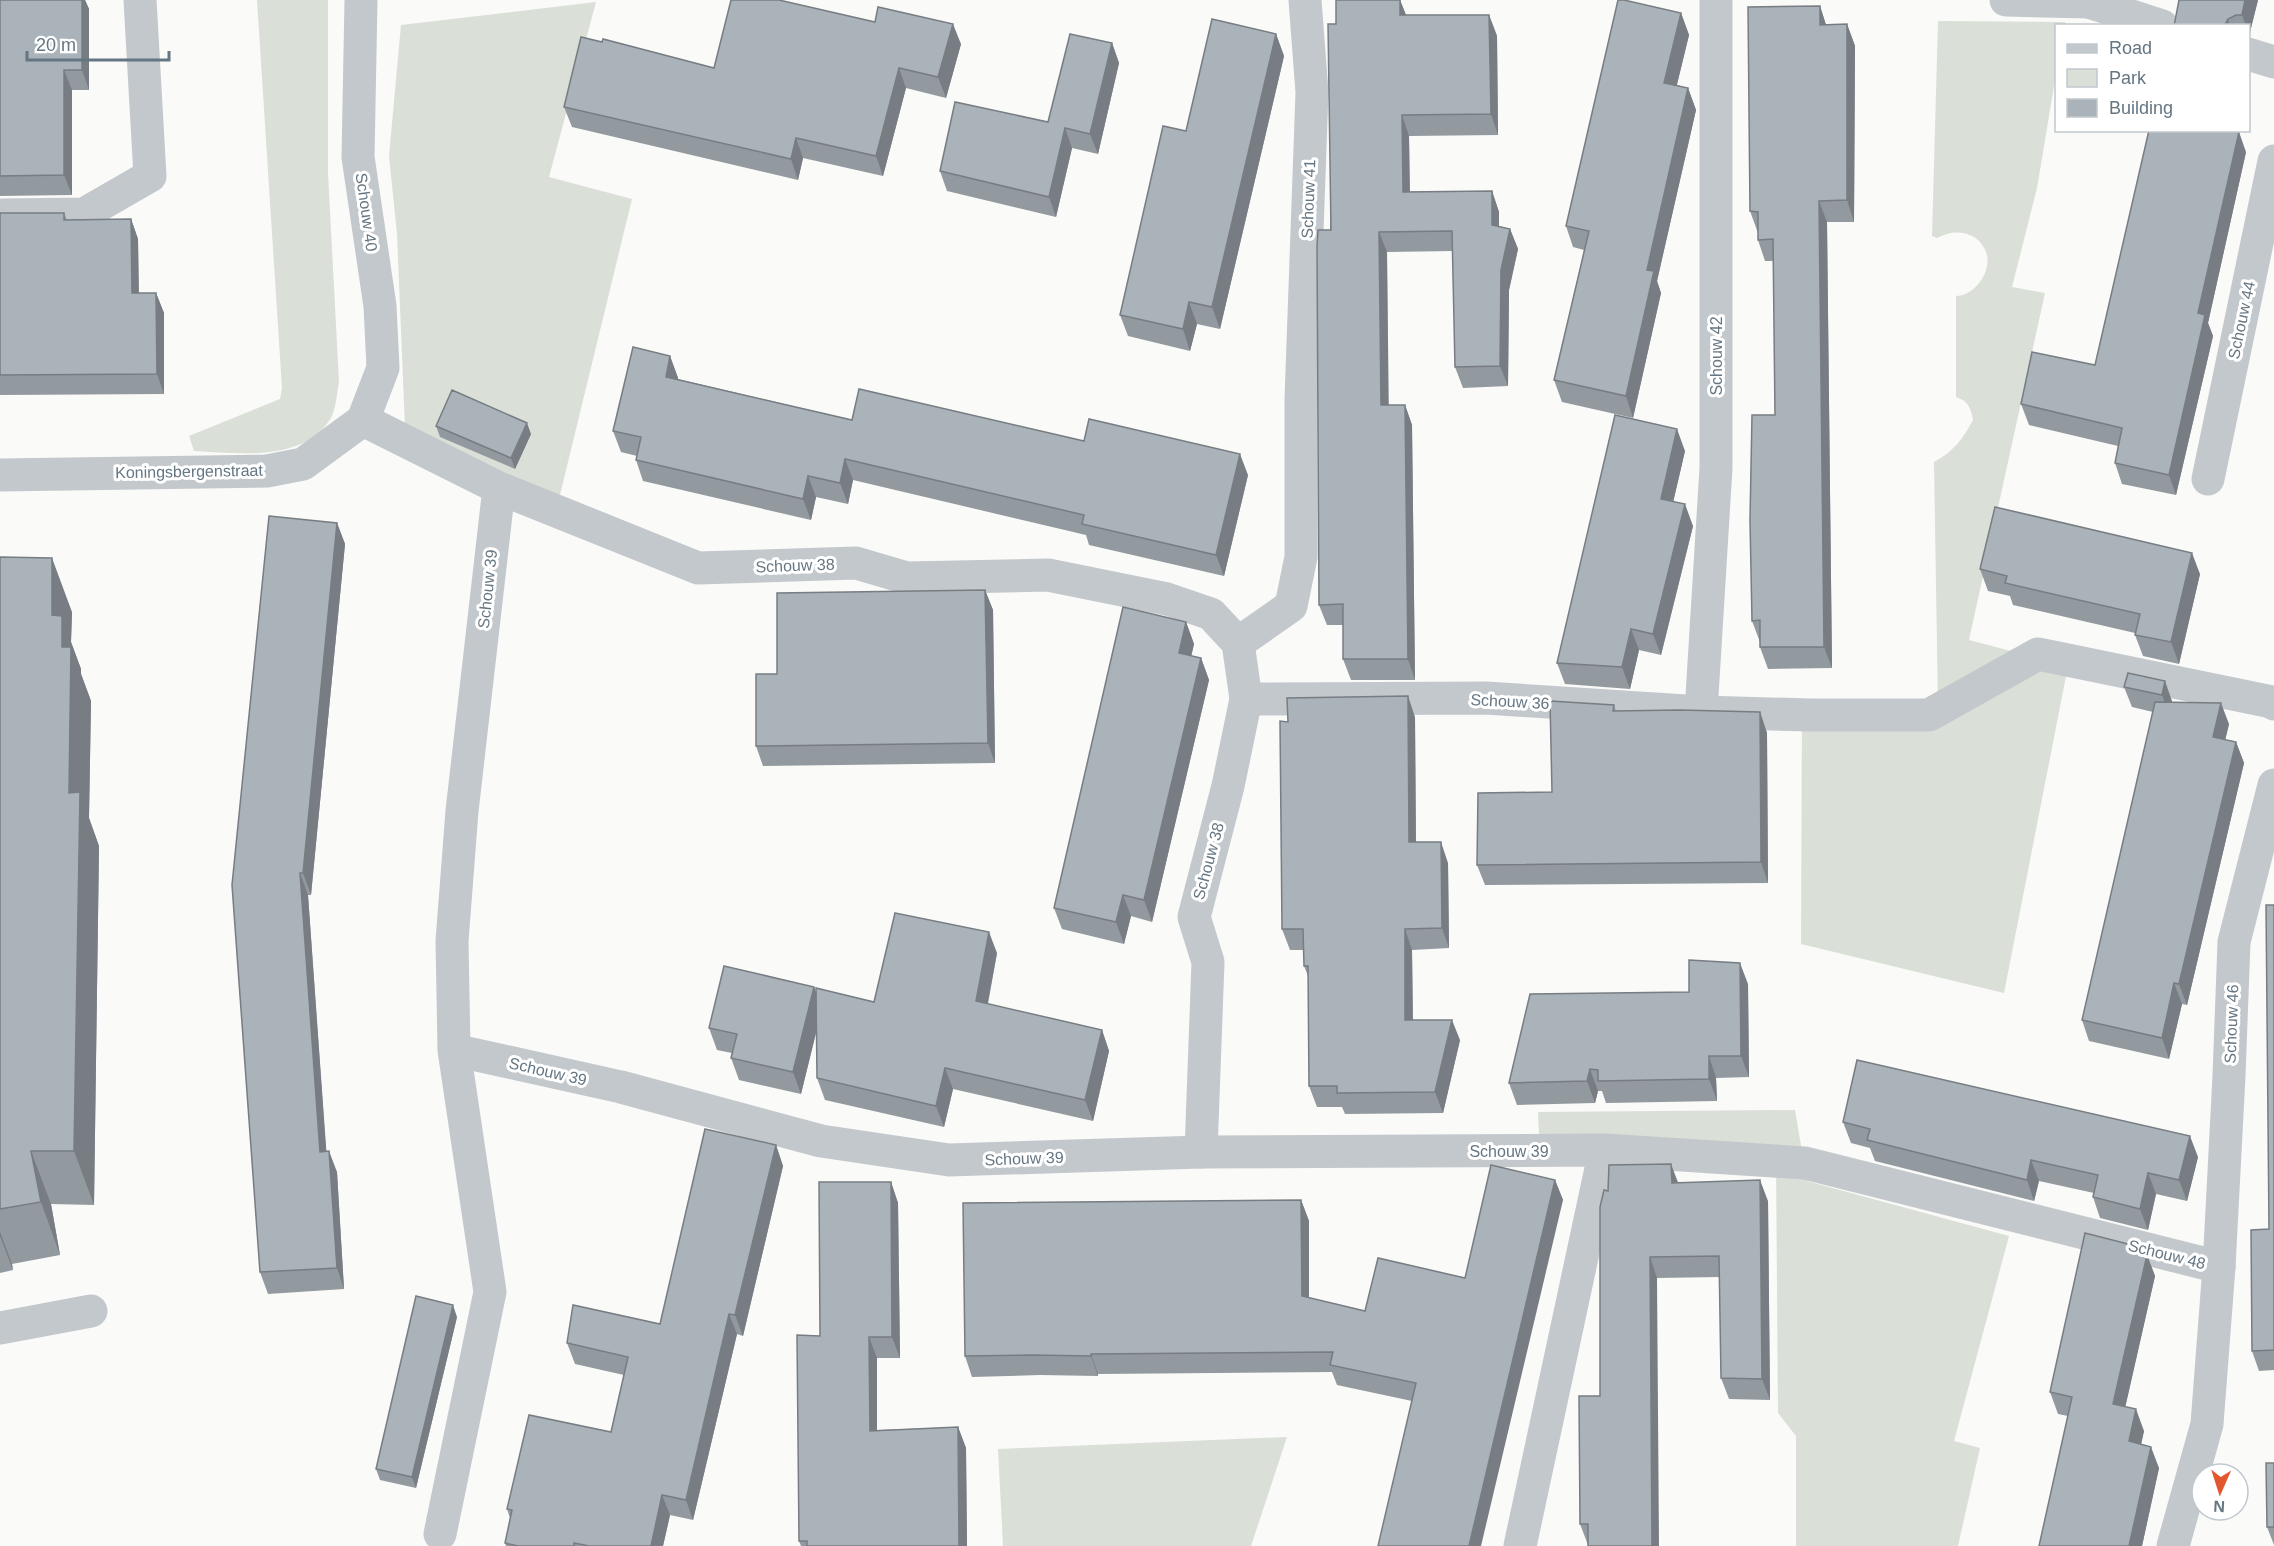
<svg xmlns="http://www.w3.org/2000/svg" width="2274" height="1546" font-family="Arial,sans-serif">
	<rect width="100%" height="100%" fill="#fafaf8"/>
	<path fill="#dadfd7" d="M257,0H328V173L339,382C337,393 336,408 331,418C303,463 239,453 194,451L189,436L280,399L282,388Z
		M596,2L549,177L632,199L559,499L405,427L397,234L389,156L401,25Z
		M1938,21L2065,22V25L2056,26V74L2037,188L2012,287L2045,293L1969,640L2068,666L2004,993L1801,944L1802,708L1938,705L1934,462C1953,452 1963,439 1973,420C1971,408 1968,401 1956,397V296C1974,296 1991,273 1987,255C1981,232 1956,227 1937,238L1932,236Z
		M1795,1110L1807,1181L2009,1236L1954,1441L1980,1448L1958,1546H1796V1436L1778,1413L1776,1158L1540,1156L1538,1112Z
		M1287,1437L1251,1546H1003L998,1449Z"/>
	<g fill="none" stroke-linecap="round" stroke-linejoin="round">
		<path stroke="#c3c8cc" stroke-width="33" d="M2089,2L2162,26
			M2248,54L2274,62
			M2208,479L2274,161
			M1238,643L1291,606L1301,557V399L1312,92L1305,0
			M1246,699L1486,698L1701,712L1810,715H1929L2038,654L2272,702L2274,704
			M1701,712L1716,468V0
			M1201,1152L1605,1150L1805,1163L2219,1267
			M1520,1546L1605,1150"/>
		<path stroke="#c3c8cc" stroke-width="33" d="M361,0L358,157L380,306L383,368L363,420
			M2006,0L2089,2V0
			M0,215L84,214L150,176L140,0
			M363,420L499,488L698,568L856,563L907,578L1048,575L1167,599L1211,614L1238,643L1246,699L1228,786L1194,917L1208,962L1201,1152L949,1160L821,1141L621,1087L454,1050
			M0,475L267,471L303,464L363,420
			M0,1328L91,1311
			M440,1534L490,1292L454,1050L452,941L462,811L499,488
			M2173,1546L2207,1424L2219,1267L2229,1076L2234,942L2274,785"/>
	</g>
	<path fill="#929a9f" d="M0,0H85L89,9V90H72V195L0,196Z
		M1400,0L1406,15H1489L1497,36L1498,135L1409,136L1410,192L1492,191L1499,212V226L1510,229L1518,249L1509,290L1508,386L1463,388L1455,367L1453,251L1387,252L1388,405H1405L1412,425L1415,680H1351L1343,659V625H1327L1319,605L1336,24Z
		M2258,0L2249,36H2248V26H2174Z
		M1820,6L1826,25L1847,24L1855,46L1854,222H1827L1832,668L1768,669L1760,647V642L1752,621L1775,415L1774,261H1765L1758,240V233L1750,211Z
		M1681,13L1689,35L1677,85L1688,88L1696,110L1657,281L1661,293L1633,418L1562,402L1554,380L1584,250L1573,247L1566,226Z
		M875,22L961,44L946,98L906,88L883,176L803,158L798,180L572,127L564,107L602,42L714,68Z
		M1276,34L1284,56L1220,329L1197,324L1190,351L1128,336L1120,315L1186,131Z
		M1112,43L1119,63L1098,154L1072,148L1056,217L947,191L940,171L1048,122Z
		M2246,152L2208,323L2213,336L2176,495L2122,484L2115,463L2118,446L2029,425L2021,404L2095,365Z
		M0,213H64L67,220L131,219L138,239L139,293H156L164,313V394L0,395Z
		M670,356L678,378V379L852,420L1084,441L1248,475L1224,576L1089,545L1086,535L853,480L848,504L816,497L811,520L643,481L636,460L637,456L621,452L613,431Z
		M436,426L531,434L515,469L440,437Z
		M1685,451L1673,502L1693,526L1661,655L1639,650L1630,689L1565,684L1557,663Z
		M337,523L345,544L311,895H308L326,1151L337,1172L344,1289L268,1294L260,1272L232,885Z
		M0,557L72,612L71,642L81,669V674L91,701L89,818L99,846L94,1205L51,1204L60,1255L12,1264L13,1270L0,1273Z
		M1980,569L2200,574L2179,664L2143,656L2135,635V633L2013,605L2010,596L1988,591Z
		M985,590L993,610L995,763L763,766L756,746L777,674Z
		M1186,622L1194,644L1191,656L1201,658L1209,680L1152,922L1131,916L1124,944L1062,929L1054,908Z
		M2128,673L2172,701V702L2229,724L2225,740L2236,742L2244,763L2187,1005L2182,1004L2169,1059L2089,1041L2082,1020L2153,712L2132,707L2124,687Z
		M1614,705L1616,711L1760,712L1767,733L1768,883L1485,885L1477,865L1552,792Z
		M1415,717L1416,842L1448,863L1449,948L1412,950L1413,1020L1460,1040L1443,1113L1345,1114L1342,1107H1317L1309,1086L1308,976L1304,966V950H1290L1282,929L1288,722Z
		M2274,905V1370L2259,1371L2252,1351L2269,1229Z
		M997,953L988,1004L1102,1030L1109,1051L1093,1121L953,1089L944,1127L825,1100L817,1078V1029L801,1094L739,1080L731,1058L732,1053L717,1050L709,1028L814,987L816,994L874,1002Z
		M1748,984L1749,1077L1716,1078L1717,1101L1606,1103L1602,1091H1598L1595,1103L1517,1105L1509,1083L1689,992Z
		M1843,1122L2198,1157L2187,1201L2156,1194L2148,1230L2100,1218L2093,1197L2094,1193L2039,1181L2034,1201L1875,1161L1870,1148L1851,1143Z
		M776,1145L783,1166L743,1336L737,1334L693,1520L670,1515L663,1546H506L505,1543L510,1518L507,1509L611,1432L624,1375L575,1364L567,1343L660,1324Z
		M1555,1180L1563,1200L1412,1401L1337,1385L1332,1372L1098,1374V1376L1040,1375L972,1377L965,1356L1301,1200L1309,1221V1298L1365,1311L1465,1278Z
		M891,1182L898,1203L900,1358H877V1430L958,1427L966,1448L967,1546H801L799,1541Z
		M1678,1183L1768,1201L1770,1400L1729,1399L1721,1378L1720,1277L1657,1278L1588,1545L1580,1524L1600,1396L1608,1191Z
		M2132,1245L2135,1252L2147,1255L2155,1276L2125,1407L2144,1431L2141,1444L2159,1468L2142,1546H2039L2068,1416L2058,1414L2050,1392Z
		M457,1317L416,1488L380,1480L376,1469Z
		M2274,1463V1545L2267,1527Z"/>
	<path fill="#777d82" d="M82,0H85L89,9V90L82,70Z
		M1400,0L1408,20L1400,15Z
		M2245,0H2258L2249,36L2248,26H2246L2242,15Z
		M1820,6L1827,28L1820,25Z
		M1681,13L1689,35L1672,104L1664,83Z
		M1489,15L1497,36L1498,135L1491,114Z
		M2228,19L2230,26H2224Z
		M953,24L961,44L946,98L938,77Z
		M1847,24L1855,46L1854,222L1847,200Z
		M1276,34L1284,56L1220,329L1212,307Z
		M1112,43L1119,63L1098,154L1090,134Z
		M899,68L906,88L883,176L876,156Z
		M64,70L72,90V195L64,175Z
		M1688,88L1696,110L1657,281L1661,293L1633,418L1626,396L1647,270Z
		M1402,115L1409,136L1410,212L1403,192Z
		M1065,128L1072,148L1056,217L1049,197Z
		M2239,132L2246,152L2208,323L2213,336L2176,495L2169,475L2198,313Z
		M796,138L803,158L798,180L791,159Z
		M1492,191L1499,212V246L1492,225Z
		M1819,201L1827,222L1832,668L1824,647Z
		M131,219L138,239L139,314L132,293Z
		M1510,229L1518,249L1509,290L1508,386L1500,366L1501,270Z
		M1379,232L1387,252L1389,426L1381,405Z
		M156,293L164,313V394L157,374Z
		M1189,302L1197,324L1190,351L1183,329Z
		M670,356L678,378L674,398L666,377Z
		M1405,405L1412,425L1415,680L1408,659Z
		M527,423L531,434L515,469L511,458Z
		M1677,429L1685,451L1669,520L1661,499Z
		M1240,454L1248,475L1224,576L1216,555Z
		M845,459L853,480L848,504L840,483Z
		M808,476L816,497L811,520L803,499Z
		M1685,504L1693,526L1661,655L1653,634Z
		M337,523L345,544L311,895L303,873Z
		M2192,553L2200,574L2179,664L2171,642Z
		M52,558L72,612L71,642L81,669V674L91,701L89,818L99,846L94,1205L74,1151L69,793L62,647L52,615Z
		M985,590L993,610L995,763L988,743Z
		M1186,622L1194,644L1187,675L1179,653Z
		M1631,629L1639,650L1630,689L1622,667Z
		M1201,658L1209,680L1152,922L1144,900Z
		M2165,681L2172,701L2170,716L2162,695Z
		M1408,696L1415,717L1416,863L1409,842Z
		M2221,703L2229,724L2221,758L2213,737Z
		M1760,712L1767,733L1768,883L1761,862Z
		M2236,742L2244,763L2187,1005L2179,984Z
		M1441,842L1448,863L1449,948L1442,928Z
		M300,873L308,895L328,1174L320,1152Z
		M1123,895L1131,916L1124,944L1116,922Z
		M1405,929L1412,950L1413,1041L1405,1020Z
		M989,932L997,953L984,1022L976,1001Z
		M1740,963L1748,984L1749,1077L1741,1056Z
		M2174,983L2182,1004L2169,1059L2162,1038Z
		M814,987L822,1008L801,1094L793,1072Z
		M1452,1020L1460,1040L1443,1113L1435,1092Z
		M1102,1030L1109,1051L1093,1121L1085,1100Z
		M1709,1056L1716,1078L1717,1101L1709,1079Z
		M945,1068L953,1089L944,1127L936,1106Z
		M1590,1069L1598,1091L1595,1103L1587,1081Z
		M2190,1136L2198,1157L2187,1201L2179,1180Z
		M776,1145L783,1166L743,1336L735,1315Z
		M31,1151L51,1204L60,1255L41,1202Z
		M329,1151L337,1172L344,1289L337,1268Z
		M2031,1160L2039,1181L2034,1201L2027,1180Z
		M1671,1164L1679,1185L1672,1183Z
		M2148,1173L2156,1194L2148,1230L2140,1209Z
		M1555,1180L1563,1200L1481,1546H1469Z
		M1760,1180L1768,1201L1770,1400L1762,1379Z
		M891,1182L898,1203L900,1358L892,1337Z
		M1301,1200L1309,1221V1317L1302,1296Z
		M0,1232L12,1264L13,1270L0,1236Z
		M2147,1255L2155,1276L2121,1426L2113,1404Z
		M1650,1257L1657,1278L1659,1546H1652Z
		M453,1305L457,1317L416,1488L412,1477Z
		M729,1314L737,1334L693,1520L686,1500Z
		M869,1337L877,1358V1452L870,1431Z
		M1091,1354L1098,1374V1376L1091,1356Z
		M2136,1409L2144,1431L2137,1463L2129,1441Z
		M958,1427L966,1448L967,1546H959Z
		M2151,1447L2159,1468L2142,1546H2129Z
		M662,1495L670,1515L663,1546H651Z"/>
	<path fill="#aab3b9" stroke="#777d82" stroke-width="1.5" d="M0,0H82V70H64V175L0,176Z
		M731,0H779L875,22L878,7L953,24L938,77L899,68L876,156L796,138L791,159L564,107L581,37L602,42L603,39L714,68Z
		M1336,0H1400V15H1489L1491,114L1402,115L1403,192L1492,191V225L1510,229L1501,270L1500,366L1455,367L1452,231L1379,232L1381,405H1405L1408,659H1343V604L1319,605L1317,247L1318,230H1331L1328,24H1336Z
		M1618,0H1624L1681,13L1664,83L1688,88L1647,270L1654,271L1626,396L1554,380L1589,231L1566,226Z
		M2179,0H2245L2242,15H2236L2228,19L2224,26H2174Z
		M1820,6V25L1847,24V200L1819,201L1824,647H1760V620L1752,621L1750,520L1752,415H1775L1773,239L1758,240V212L1750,211L1748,7Z
		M1212,19L1276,34L1212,307L1189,302L1183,329L1120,315L1163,126L1186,131Z
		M1070,34L1112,43L1090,134L1065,128L1049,197L940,171L955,102L1048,122Z
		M2149,130H2233L2239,132L2198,313L2205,315L2169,475L2115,463L2122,428L2021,404L2032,352L2095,365Z
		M0,213H64V220L131,219L132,293H156L157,374L0,375Z
		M633,347L670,356L666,377L852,420L859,389L1084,441L1089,419L1240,454L1216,555L1082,524L1084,515L845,459L840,483L808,476L803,499L636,460L641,437L613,431Z
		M452,390L527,423L511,458L436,426Z
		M1615,415L1677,429L1661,499L1685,504L1653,634L1631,629L1622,667L1557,663Z
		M1995,507L2192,553L2171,642L2135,635L2140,614L2005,583L2007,576L1980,569Z
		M269,516L337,523L303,873H300L320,1152L329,1151L337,1268L260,1272L232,885Z
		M0,557L52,558V615L62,616V647H71L69,793L80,792L74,1151H31L41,1202L0,1209Z
		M985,590L988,743L756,746V674H777V593Z
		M1123,607L1186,622L1179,653L1201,658L1144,900L1123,895L1116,922L1054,908Z
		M2128,673L2165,681L2162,695L2124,687Z
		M1408,696L1409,842H1441L1442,928L1405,929V1020H1452L1435,1092L1337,1093V1086H1309L1308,966H1304L1303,929H1282L1280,721L1288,722L1287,698Z
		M1550,701L1614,705L1613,711L1680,710L1760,712L1761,862L1477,865L1478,793L1552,792Z
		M2155,702L2221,703L2213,737L2236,742L2179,984L2174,983L2162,1038L2082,1020Z
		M2266,905H2274V1350L2252,1351L2251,1230L2269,1229Z
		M895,913L989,932L976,1001L1102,1030L1085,1100L945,1068L936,1106L817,1078L816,988L874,1002Z
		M1689,960L1740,963L1741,1056H1709V1079L1598,1081V1070L1590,1069L1587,1081L1509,1083L1530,994L1689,992Z
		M724,966L814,987L793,1072L731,1058L737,1034L709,1028Z
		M1857,1060L2190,1136L2179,1180L2148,1173L2140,1209L2093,1197L2098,1175L2031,1160L2027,1180L1867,1140L1870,1129L1843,1122Z
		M705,1129L776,1145L735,1315L729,1314L686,1500L662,1495L651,1546H589L574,1543V1546H518L505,1543L512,1510L507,1509L529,1415L611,1432L628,1357L567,1343L573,1305L660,1324Z
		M1671,1164L1672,1183L1760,1180L1762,1379L1721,1378L1719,1256L1650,1257L1652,1546H1588V1524H1580L1579,1396H1600V1207L1604,1190L1608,1191L1609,1165Z
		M1491,1165L1555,1180L1469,1546H1378L1416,1383L1330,1365L1333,1352L1091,1354V1356L1033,1355L965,1356L963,1203L1301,1200L1302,1296L1365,1311L1378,1258L1465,1278Z
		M819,1182H891L892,1337H869L870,1431L958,1427L959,1546H807V1541H799L797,1335L820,1336Z
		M2085,1233L2132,1245L2131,1251L2147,1255L2113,1404L2136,1409L2129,1441L2151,1447L2129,1546H2039L2072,1397L2050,1392Z
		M416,1296L453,1305L412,1477L376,1469Z
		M2266,1463H2274V1527H2267Z"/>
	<g text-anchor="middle" stroke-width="6" stroke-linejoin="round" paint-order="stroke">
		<g font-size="16" fill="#657683" stroke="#fff">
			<text transform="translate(1308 199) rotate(-88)" y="6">Schouw 41</text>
			<text transform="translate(367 212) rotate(82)" y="6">Schouw 40</text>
			<text transform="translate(2241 320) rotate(-78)" y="6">Schouw 44</text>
			<text transform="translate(1716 356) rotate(-90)" y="6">Schouw 42</text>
			<text transform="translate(189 471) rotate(-1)" y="6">Koningsbergenstraat</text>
			<text transform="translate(795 565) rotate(-2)" y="6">Schouw 38</text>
			<text transform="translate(487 589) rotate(-84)" y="6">Schouw 39</text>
			<text transform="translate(1510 701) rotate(3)" y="6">Schouw 36</text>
			<text transform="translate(1208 861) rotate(-75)" y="6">Schouw 38</text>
			<text transform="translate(2231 1024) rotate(-88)" y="6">Schouw 46</text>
			<text transform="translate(548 1071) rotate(13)" y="6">Schouw 39</text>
			<text x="1509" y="1157">Schouw 39</text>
			<text transform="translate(1024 1158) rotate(-2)" y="6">Schouw 39</text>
			<text transform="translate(2167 1254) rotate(14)" y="6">Schouw 48</text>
		</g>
	</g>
	<rect x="2055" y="24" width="195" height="108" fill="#ffffff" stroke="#c1c8cd" stroke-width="1.5"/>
	<rect x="2067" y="44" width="30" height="9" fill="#c3c8cc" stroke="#c1c8cd" stroke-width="1.5"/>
	<text x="2109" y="54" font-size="18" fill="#657683">Road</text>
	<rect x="2067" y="69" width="30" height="18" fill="#dadfd7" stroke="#c1c8cd" stroke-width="1.5"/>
	<text x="2109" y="84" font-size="18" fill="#657683">Park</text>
	<rect x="2067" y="99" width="30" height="18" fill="#aab3b9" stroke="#c1c8cd" stroke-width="1.5"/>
	<text x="2109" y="114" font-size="18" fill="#657683">Building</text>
	<g transform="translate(2220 1492) rotate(183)"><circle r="28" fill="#ffffff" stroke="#c1c8cd" stroke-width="1.5"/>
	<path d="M0-4.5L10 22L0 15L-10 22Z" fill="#e4572e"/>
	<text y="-9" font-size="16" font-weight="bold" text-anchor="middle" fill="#657683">N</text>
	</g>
	<path d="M27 51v9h142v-9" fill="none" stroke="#657683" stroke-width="3"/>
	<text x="36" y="51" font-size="18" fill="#657683" stroke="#ffffff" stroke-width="4.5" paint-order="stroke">20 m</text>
</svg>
